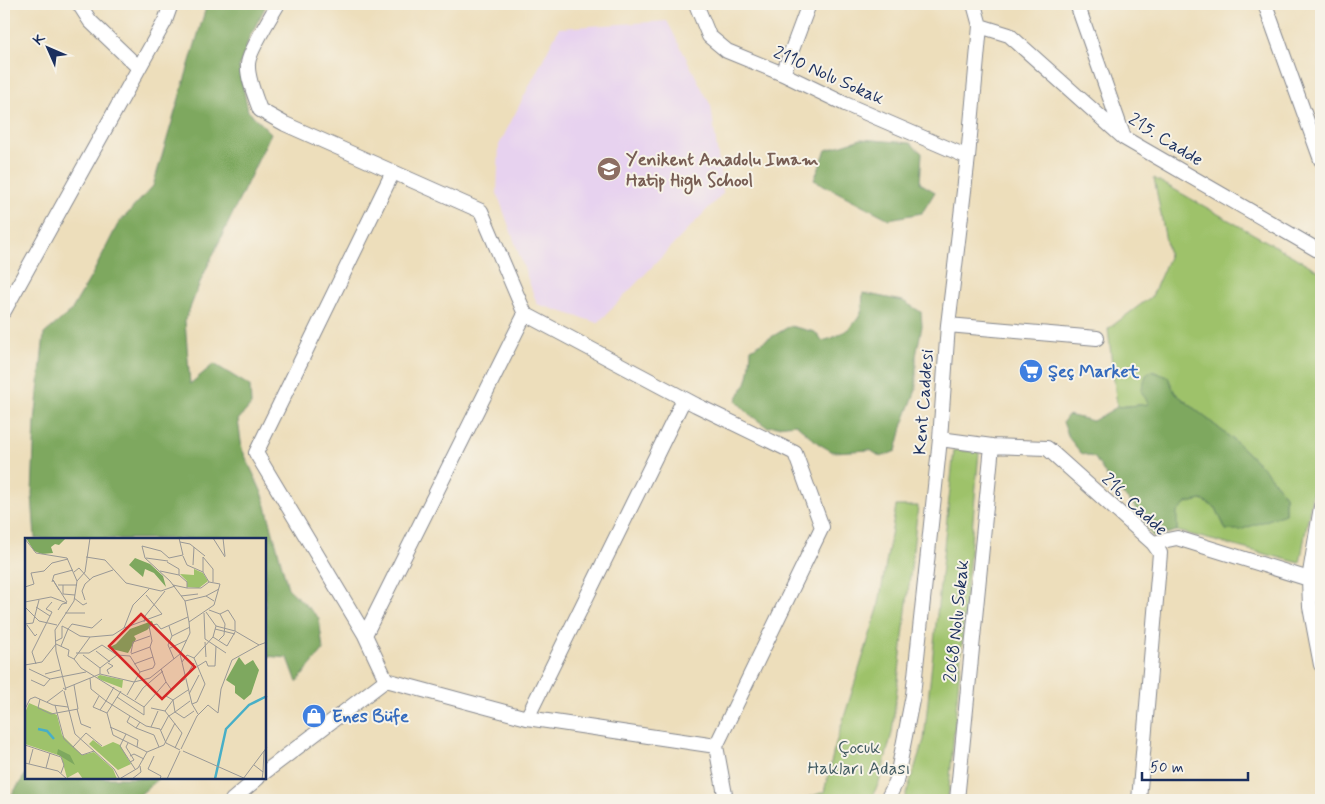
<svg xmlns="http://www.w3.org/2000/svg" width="1325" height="804" font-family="Mynerve,sans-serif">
	<rect width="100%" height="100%" fill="#f7f3e8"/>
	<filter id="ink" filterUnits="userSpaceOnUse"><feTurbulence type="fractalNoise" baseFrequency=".02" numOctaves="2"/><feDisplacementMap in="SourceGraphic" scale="10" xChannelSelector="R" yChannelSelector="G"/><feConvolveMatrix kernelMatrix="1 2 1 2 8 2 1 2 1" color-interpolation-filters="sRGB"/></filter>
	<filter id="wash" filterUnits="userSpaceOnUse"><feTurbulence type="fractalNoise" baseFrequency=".0096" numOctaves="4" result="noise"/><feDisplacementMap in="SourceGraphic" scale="20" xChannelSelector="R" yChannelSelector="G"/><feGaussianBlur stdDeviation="1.12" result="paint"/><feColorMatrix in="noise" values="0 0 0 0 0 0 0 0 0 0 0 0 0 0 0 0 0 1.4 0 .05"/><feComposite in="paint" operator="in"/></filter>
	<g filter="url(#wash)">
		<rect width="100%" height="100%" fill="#eddebb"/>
		<path fill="#e7d2ef" d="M667,21L711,106L723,193L598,323L537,304L497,193L499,145L559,28Z"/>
		<path fill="#9ec26b" stroke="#5c7864" d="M1154,178L1321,272V445L1300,563L1177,531L1176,512L1187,503L1202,500L1216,508L1226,530L1285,514V495L1265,470L1236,442L1175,393L1150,404L1117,407L1108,329L1152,296L1169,257Z
			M954,450L979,452L948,800H904L924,740Z
			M896,506H918L892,733L879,783L870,800H801L824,792L835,746L878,609Z"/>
		<path fill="#7ea85f" stroke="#4c6c5e" d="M207,4H267L250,36L239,67L248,111L271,133L201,280L185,321L190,384L214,364L250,386L251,405L238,420L242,449L263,495L288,588L319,618L323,650L297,682L288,658L265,656V539H35L32,494L35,422L44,334L71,311L93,273L118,224L153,186Z
			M861,139L910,143L922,153L920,183L935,192L922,213L889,219L814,180L826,150Z
			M863,293L903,301L921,312L922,326L916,356V390L903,424L896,451L881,457L870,450L833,452L819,444L796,424L767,427L749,414L736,401C738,394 743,389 746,383C750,372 750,361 751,349L790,326L815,332L822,341C838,337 853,329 861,313C863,308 862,299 863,293Z
			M1152,371L1168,377L1175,393L1236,442L1265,470L1285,495V514L1240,530H1226L1216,508L1202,500L1187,503L1177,512V531L1153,537L1134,506L1111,483L1095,458L1081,453L1069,438L1063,422L1068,415L1093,421L1117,407L1149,404L1141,391L1146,375Z
			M26,774V778H159L134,800H8Z"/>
	</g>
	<g filter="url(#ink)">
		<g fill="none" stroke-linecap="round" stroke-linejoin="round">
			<g stroke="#84868c" stroke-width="16">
				<path id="minor" d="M79,4L90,21L139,68
					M278,4C272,14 248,54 248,64C247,78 255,96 260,110L285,124L481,211L525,314L365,635
					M696,4L709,36L727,51L783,74L845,104L968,157
					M1077,4L1123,135
					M1265,4L1321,160
					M980,26L1009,35L1124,138L1321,252
					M783,74L809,4
					M4,311L165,21L171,4
					M525,314L696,405L795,453L822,527L716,746
					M948,325L1097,338
					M940,439L992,446L1047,448L1153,543L1160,553L1139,800
					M1153,543L1177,538L1309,579L1321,507
					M1309,579L1310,607L1321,665
					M386,680L365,635L256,453L393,172
					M527,718L684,399
					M265,772L386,680L527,718L716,746L726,800
					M232,800L258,778
					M887,800L896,782L913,695L940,439L948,325L968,157L980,26L974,4
					M957,800L992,446"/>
			</g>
			<use href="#minor" stroke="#fff" stroke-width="14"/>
		</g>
	</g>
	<defs>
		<g id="school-disc" transform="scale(1.25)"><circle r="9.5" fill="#8d6e63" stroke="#f7f3e8"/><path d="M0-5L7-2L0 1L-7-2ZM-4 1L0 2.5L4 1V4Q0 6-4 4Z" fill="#fff"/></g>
		<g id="supermarket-disc" transform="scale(1.25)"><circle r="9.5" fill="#3f7fe0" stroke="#f7f3e8"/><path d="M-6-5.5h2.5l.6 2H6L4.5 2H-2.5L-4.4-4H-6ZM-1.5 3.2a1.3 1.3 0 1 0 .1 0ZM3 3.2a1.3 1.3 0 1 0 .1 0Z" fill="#fff"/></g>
		<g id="shop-disc" transform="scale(1.25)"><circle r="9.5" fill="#3f7fe0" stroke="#f7f3e8"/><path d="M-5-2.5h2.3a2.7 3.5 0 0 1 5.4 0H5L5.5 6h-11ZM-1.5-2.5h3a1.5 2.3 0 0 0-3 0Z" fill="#fff"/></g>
	</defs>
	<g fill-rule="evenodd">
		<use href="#school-disc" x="609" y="169"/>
		<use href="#supermarket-disc" x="1031" y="371"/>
		<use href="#shop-disc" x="314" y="716"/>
	</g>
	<g text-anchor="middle" stroke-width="4" stroke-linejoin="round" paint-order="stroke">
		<g font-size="18" fill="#1b2f5e" stroke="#f7f3e8">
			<text transform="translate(829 75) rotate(24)" y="6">2110 Nolu Sokak</text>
			<text transform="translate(1166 139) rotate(32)" y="6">215. Cadde</text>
			<text transform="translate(923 402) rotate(-86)" y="6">Kent Caddesi</text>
			<text transform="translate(1135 504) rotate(43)" y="6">216. Cadde</text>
			<text transform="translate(956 621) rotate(-84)" y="6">2068 Nolu Sokak</text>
		</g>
		<g font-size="18" font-weight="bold" fill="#785e54" stroke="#f7f3e8" text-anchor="start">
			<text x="626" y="165">Yenikent Anadolu Imam<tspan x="626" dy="21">Hatip High School</tspan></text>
		</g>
		<g font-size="18" font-weight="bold" fill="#366cbe" stroke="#f7f3e8" text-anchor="start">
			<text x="1048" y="377">Şeç Market</text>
			<text x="332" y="722">Enes Büfe</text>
		</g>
		<g font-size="18" fill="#425b62" stroke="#f7f3e8">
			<text x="859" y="753">Çocuk<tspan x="859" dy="21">Hakları Adası</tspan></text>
		</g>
	</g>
	<g transform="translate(25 538)">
		<rect width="241" height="241" fill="#eddebb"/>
		<path d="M169,31L178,35L183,43L174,50L162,49V43L155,36L169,37ZM75,137L98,142L97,150L76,142L72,139ZM4,165L32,177L37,197L57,217L69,214L88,231L92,241H58L53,234L42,240L36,218L0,206V175ZM68,202L77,209L88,204L95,207L106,226L93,232L64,206Z" fill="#9ec26b"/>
		<path d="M1,0H41L34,7L30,6L26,9L28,15L17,16L9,13ZM110,20L125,26L138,38L141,49L129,35L120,31L118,39L104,27ZM127,83L128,86L122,92L109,98L111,101L103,115L83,110L91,106L105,91ZM214,119L220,127L228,122L234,132L226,156L219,162L210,155V148L201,142ZM33,211L45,217L50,227L32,216Z" fill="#7ea85f"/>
		<path fill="none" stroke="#48afc7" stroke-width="2.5" d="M13,191L22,193L29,201M190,241L201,191L224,167L242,158"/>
		<path fill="none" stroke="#999896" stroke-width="1" d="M154,0L158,17M188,0L200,19M198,0L200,18M0,1L11,15L42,20L52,43L49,63L30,92L31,113L41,152L38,150M155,4L165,6L180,18M158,17L144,20L136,13L117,8L120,20L145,43L160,63L164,84M158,18L162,27L178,34M61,19L80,22L101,45L136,53L150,48M121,20L143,23M142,24L154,31V37L162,44V50L148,47M168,27L169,9M135,33L154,37M49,34L54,30L65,42M52,43L60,34L65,0M27,44L29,37L48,32M33,47H52M38,47V56L50,57M0,49L9,46L6,35L19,33L27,25L43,21M162,50H176L184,44M34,52L28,42L42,64M156,58L173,56M49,60L58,67L62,65M60,62L57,53L60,46L68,39L88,32M160,63L181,58M189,63L181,58L194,51M0,64L26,59L42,65L37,66L33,72M0,69L14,83L32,87M11,69L25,78M184,72L195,76L200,86L199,97L193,103M181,74L191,88M40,75H60M179,75L180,101L201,115M195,76L203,72L210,83V93M119,84L120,78L140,53M0,86L8,85L14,62M2,87L10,98L12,96M144,88L147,98L143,107L149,121M99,90L108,67L124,51M190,91L210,96M147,98L165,89M65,99L55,98L43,91L47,86L67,90L77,81M188,99L202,108L210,94M31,103L37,100V88L43,91L36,108M180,104L181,119M145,110L162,102M71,113L85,124M51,115H64L77,107L92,117L105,118L115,134L102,157M106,115L108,104L125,98M106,116L125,109L127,103L124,88L132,86L136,91L163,79M155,116L167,166L173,176M58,117L75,130V136M157,124L162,117L169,120M83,125L88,128L82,132L84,136M11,126L7,114L27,74L21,71L27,64M109,126L128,119M0,127L17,124L31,106L44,112L43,118L49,121M173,128L181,123L183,128H190L191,108M75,130L92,117M4,131L25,141L19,148L6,142M115,134L128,130L130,126L125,109M20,136L35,132M65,140L66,151L81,163L75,172L82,175M160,140L169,125M25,141L61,134M141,144L146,151L160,141M89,149L81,163L121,188L135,191L141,205L155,212M41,150L75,136L109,144L125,140L155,116L165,95L164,84L189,67L195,46L184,44L178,34V19L188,31V44M146,151L141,158L148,162L163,152M39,153L50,196L89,231L94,240M164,156L174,137M74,158L68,169L75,172M10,159L28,167L43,169M92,159L119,177V169L56,130L49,121L65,99L88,97L99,90L137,76L121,57M15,161L13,170L26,176L53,171L49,147M110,162L118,150L138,133M22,164L38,152M167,166L172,164L180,146L169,120L188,99L191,88L210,93L234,107L242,104M30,167L39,201L57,217L69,213M119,169L141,144L136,131M126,170L140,173L148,162L150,174L165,163M0,171L5,161L10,159M52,171L56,186L66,190M140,173L157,195L150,210M82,175L88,197L122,214M82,175L96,153M105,178L102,184L111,190M144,178L150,174L159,180L169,173M115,184L111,190L129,197L134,209M85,189L101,196L95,208L110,231M126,189L133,173M136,192L144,177M101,196L113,202L112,209M103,205L101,209L109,222L105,224M0,207L36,219L39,227L36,235M48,209L61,195L77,208M156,211L172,178L183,167L193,175L196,151L207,122L234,107M158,213L221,241M122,214L139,207L150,185M105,218L109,216L119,221M129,218L123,231L136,238L135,241M0,225L33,233L42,241M4,226L8,211M229,227L238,234L237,241M21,230L25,215M238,234L239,213M96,240L113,230L122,214M107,241L116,234L115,228M142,241L155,213M218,241L242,209"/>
		<path fill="#d62828" fill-opacity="0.15" stroke="#d62828" stroke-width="2.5" d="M116,76L170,129L137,161L84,108Z"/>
		<rect width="241" height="241" fill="none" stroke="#1b2f5e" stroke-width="2.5"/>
	</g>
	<rect width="1325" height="804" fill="none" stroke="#f7f3e8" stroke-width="20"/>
	<g transform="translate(48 48) rotate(315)" stroke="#f7f3e8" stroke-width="4" paint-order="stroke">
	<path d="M0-4L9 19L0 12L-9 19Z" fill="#1b2f5e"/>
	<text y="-8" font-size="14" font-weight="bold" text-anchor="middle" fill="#1b2f5e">K</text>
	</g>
	<path d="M1142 772v8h106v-8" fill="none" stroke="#1b2f5e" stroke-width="2.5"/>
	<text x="1150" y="772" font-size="15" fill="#1b2f5e" stroke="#f7f3e8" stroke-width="4" paint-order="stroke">50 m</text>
</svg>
